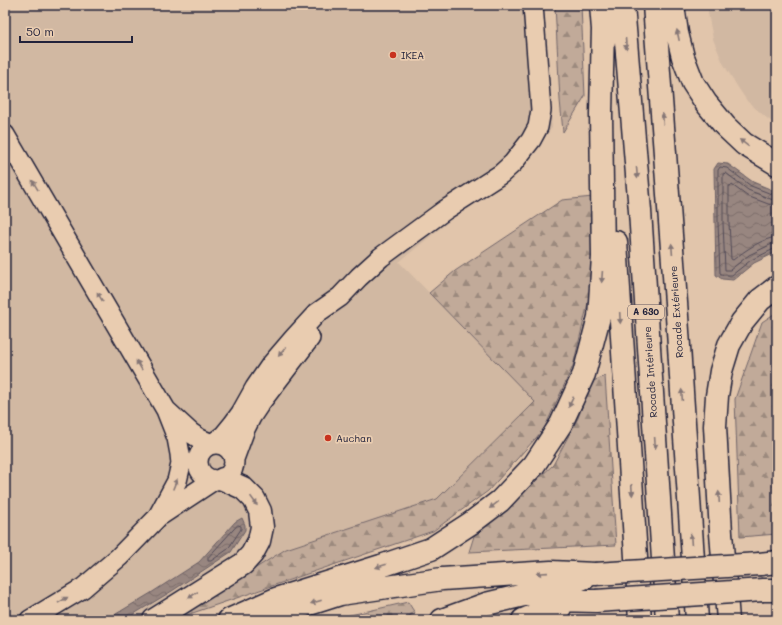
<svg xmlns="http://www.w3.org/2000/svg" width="782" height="625" font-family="Mali,sans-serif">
	<defs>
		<pattern id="forest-firs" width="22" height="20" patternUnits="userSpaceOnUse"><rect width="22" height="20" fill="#c1aa99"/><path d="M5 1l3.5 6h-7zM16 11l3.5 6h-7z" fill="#9c8a7e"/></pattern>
		<pattern id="water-waves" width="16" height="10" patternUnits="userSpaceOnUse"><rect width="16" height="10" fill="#988680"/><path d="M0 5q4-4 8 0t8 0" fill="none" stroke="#7c6d6a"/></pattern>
	</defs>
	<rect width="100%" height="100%" fill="#e1c5ab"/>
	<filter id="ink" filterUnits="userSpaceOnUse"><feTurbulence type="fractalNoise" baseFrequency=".025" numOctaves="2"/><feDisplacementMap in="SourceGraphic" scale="8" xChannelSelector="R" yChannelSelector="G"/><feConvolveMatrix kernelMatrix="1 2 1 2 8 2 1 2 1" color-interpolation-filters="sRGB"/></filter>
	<g filter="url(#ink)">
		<path fill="#d1b8a2" d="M5,5H542L552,128L529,157L505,182L454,217L399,262L536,402L437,499L286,549L174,620H5Z
			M708,5H777V125L768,119L747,101L737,86L723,63L713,39L708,13Z"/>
		<path fill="url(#forest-firs)" stroke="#72666a" d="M555,5H581L585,96L563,132L560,100Z
			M593,197L592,286L573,366L544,429L488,491L433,531L175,619L286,549L437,499L535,402L429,293L455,271L562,200Z
			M777,312V534L740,537L735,399L762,322Z
			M605,376L616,545L469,552L474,536L516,499L553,465L578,418L591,382Z
			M408,602L415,613L401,620H328Z"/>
		<path fill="url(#water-waves)" stroke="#695e64" d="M718,163L728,164L753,182L777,192V252L754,263L733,280L722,279L716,275L714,169Z
			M242,518L245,525V530L231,552L172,591L124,620H106L151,593L199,562L235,522Z"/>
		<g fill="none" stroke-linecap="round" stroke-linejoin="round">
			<path stroke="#514a57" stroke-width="1" d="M777,195H774L751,186L727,168L720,167L718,170V223L720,273L723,275H732L751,260L774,249L777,248
				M777,200H773L748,190L726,173L723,174V223L725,270H730L749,255L772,244L777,243
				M777,206L771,205L747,196L732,185L729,186V223L731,259L733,260C744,251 763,238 777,237
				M238,525L241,526V529L228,549L211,561H208V558Z"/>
			<g stroke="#22223b" stroke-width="22">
				<path id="minor" d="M5,135L166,410L177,438L180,454L181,464L177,481L157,518L119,557L83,588L30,620
					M166,410L191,433L200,439L212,444L224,435L233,424L241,413L255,388L270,366L294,338L317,313L340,297L359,277L381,257L445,210L501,174L513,163L531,140L538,127L541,110L533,5
					M198 462a18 18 0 1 1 36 0a18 18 0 1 1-36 0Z
					M234,459L245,429L251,417L261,402L310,338
					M161,515L214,480"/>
			</g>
			<g stroke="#22223b" stroke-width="25">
				<path id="highway" d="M601,5L604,42
					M623,5L640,211L667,620
					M654,5L677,316L697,620
					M673,5L677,33L683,57L693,83L706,103L725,126L744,144L777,164
					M616,242C623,368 633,494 640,620
					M760,564L777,562
					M763,590H777
					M539,603L554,600L596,601
					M154,620L243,564L252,554L259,541L262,527L260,511L254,499L243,488L223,479
					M229,620L276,599L381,566L431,549L471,523L500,501L534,465L561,424L584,374L599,317L603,257L601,114L603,28
					M257,620L278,614L340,594L442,579L551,572L595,574
					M442,620L486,604L528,594L553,590L586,577
					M523,620L537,614L560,608
					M728,620L721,533L715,426L717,396L721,371L729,345L742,322L760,300L777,287"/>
			</g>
			<use href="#minor" stroke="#e9ccb0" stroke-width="19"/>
			<use href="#highway" stroke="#e9ccb0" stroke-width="22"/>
			<g stroke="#22223b" stroke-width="25" stroke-linecap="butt">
				<path id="highway-bridge" d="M595,574L760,564
					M596,601L763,590"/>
			</g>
			<use href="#highway-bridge" stroke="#e9ccb0" stroke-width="22"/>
		</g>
		<defs><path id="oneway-solid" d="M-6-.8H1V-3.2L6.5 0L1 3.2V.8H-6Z"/></defs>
		<g fill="#867776">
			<use href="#oneway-solid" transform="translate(678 35) rotate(-102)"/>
			<use href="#oneway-solid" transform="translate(626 44) rotate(85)"/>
			<use href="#oneway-solid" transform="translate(663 119) rotate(-94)"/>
			<use href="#oneway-solid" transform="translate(744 143) rotate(-142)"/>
			<use href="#oneway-solid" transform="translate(637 173) rotate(85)"/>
			<use href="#oneway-solid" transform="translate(35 185) rotate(-121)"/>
			<use href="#oneway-solid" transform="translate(672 249) rotate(-94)"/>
			<use href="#oneway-solid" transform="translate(602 277) rotate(94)"/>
			<use href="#oneway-solid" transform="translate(100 297) rotate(-121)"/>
			<use href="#oneway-solid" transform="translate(620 318) rotate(87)"/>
			<use href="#oneway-solid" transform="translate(282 352) rotate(130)"/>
			<use href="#oneway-solid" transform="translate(139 365) rotate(-121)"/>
			<use href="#oneway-solid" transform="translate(682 395) rotate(-94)"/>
			<use href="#oneway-solid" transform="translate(571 402) rotate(115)"/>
			<use href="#oneway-solid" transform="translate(655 443) rotate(86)"/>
			<use href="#oneway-solid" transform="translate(175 484) rotate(-68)"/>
			<use href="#oneway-solid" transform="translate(632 490) rotate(86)"/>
			<use href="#oneway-solid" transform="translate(719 497) rotate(-93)"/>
			<use href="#oneway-solid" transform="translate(254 501) rotate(55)"/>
			<use href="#oneway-solid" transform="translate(494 505) rotate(143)"/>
			<use href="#oneway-solid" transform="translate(691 539) rotate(-94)"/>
			<use href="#oneway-solid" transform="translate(381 566) rotate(162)"/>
			<use href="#oneway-solid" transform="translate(542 573) rotate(176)"/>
			<use href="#oneway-solid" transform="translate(193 595) rotate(147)"/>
			<use href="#oneway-solid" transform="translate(63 600) rotate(-31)"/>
			<use href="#oneway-solid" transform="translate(316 602) rotate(162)"/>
		</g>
	</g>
	<g fill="#c8321e" stroke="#e9ccb0" stroke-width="1.5">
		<circle cx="393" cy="55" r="4"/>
		<circle cx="328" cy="438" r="4"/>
	</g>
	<g text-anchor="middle" stroke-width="3.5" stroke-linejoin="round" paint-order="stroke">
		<rect fill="#e9ccb0" stroke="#5e555e" stroke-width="1" x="628" y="305" width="36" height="14" rx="3"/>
		<g font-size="9" font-weight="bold" fill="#22223b">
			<text x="646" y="315">A 630</text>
		</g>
		<g font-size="10" fill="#22223b" stroke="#e9ccb0" text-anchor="start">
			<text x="401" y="59">IKEA</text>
			<text x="336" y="442">Auchan</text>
		</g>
		<g font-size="10" fill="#22223b" stroke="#e9ccb0">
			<text transform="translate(676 312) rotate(-94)" y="4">Rocade Extérieure</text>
			<text transform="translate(650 372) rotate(-94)" y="4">Rocade Intérieure</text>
		</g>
	</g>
	<rect width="782" height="625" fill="none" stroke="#e9ccb0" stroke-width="20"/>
	<rect x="10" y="10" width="762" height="605" fill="none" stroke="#22223b" stroke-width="1.5" filter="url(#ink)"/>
	<path d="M20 36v6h112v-6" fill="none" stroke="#22223b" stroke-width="2"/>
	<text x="26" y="36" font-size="12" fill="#22223b" stroke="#e9ccb0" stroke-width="3" paint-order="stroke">50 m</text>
</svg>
